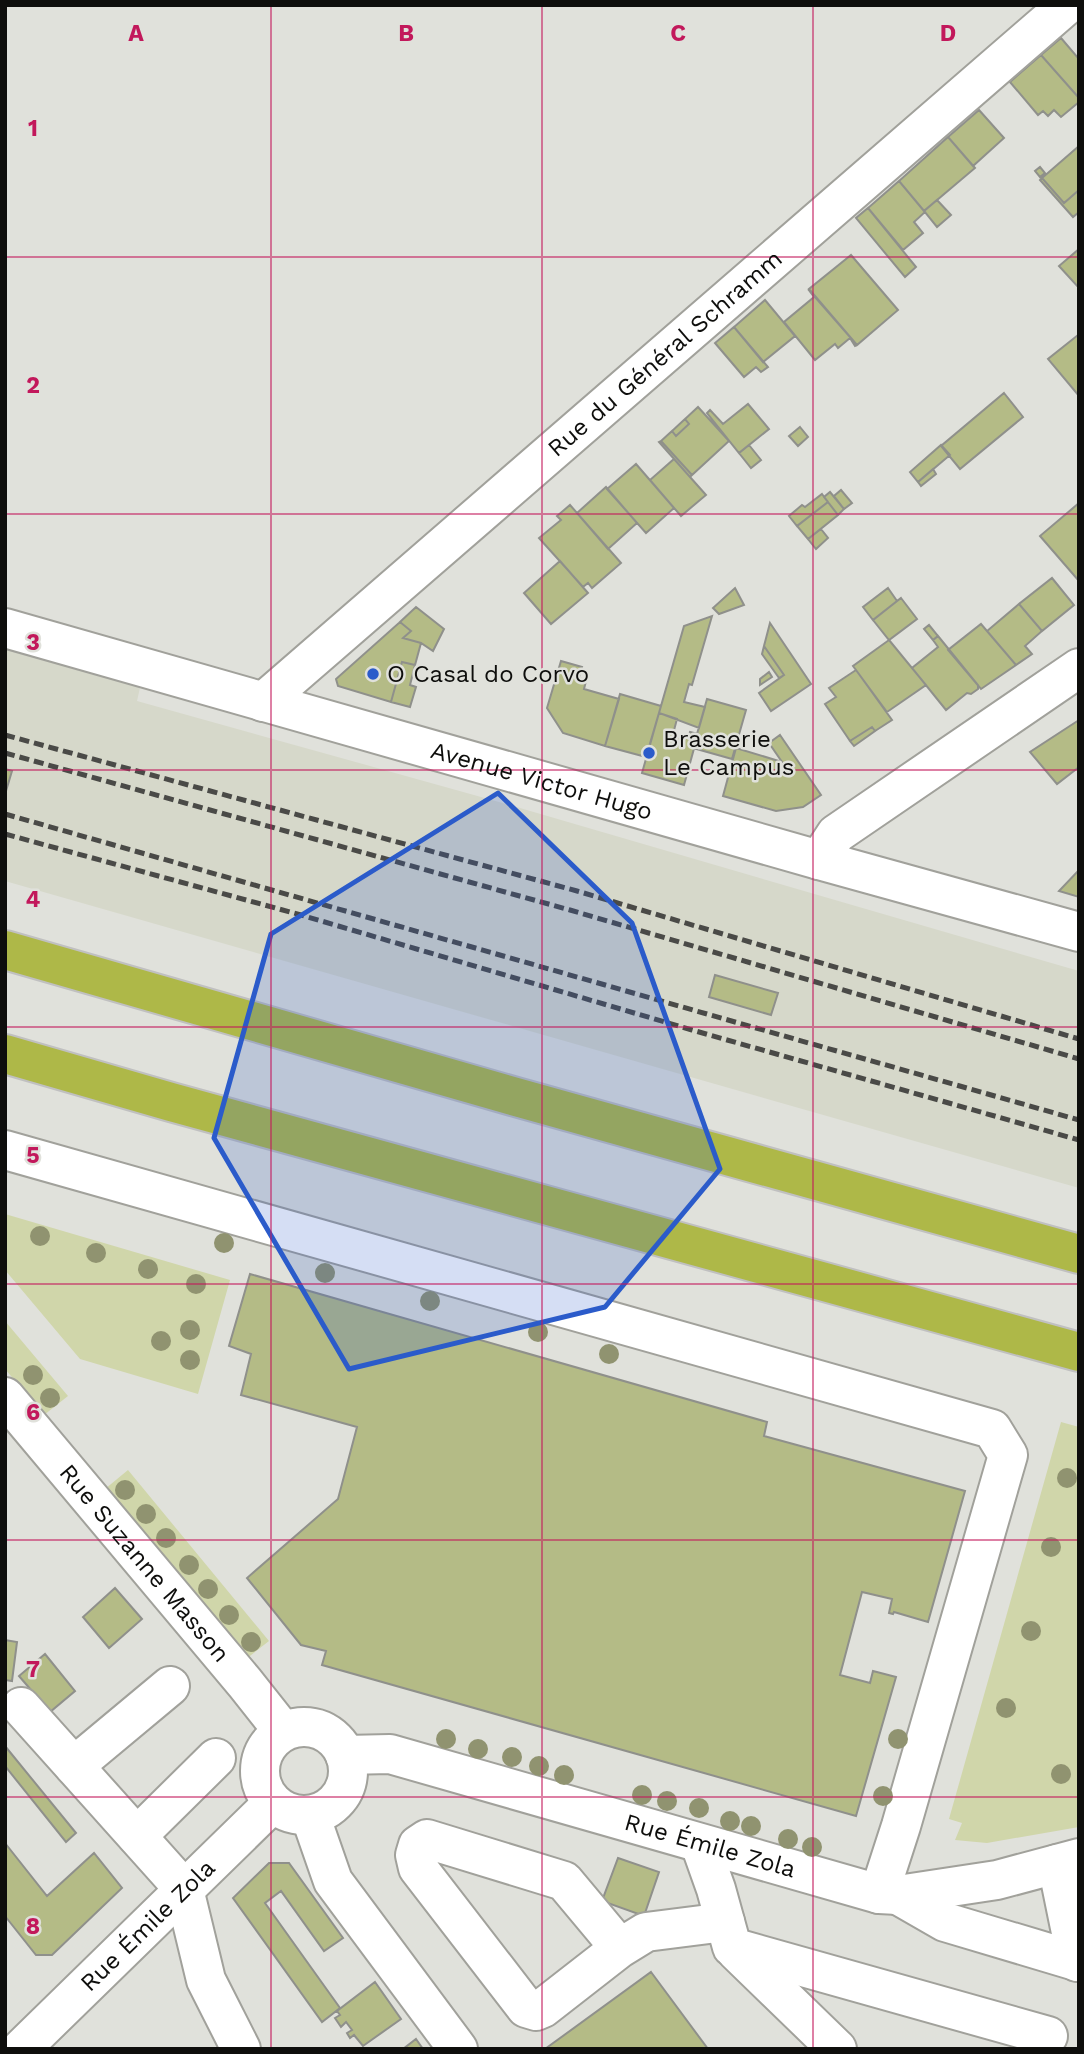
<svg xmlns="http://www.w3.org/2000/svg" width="1084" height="2054" font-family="'Work Sans',sans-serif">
	<rect width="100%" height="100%" fill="#e0e1db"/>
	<path fill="#d6d8ca" d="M5,647L141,683L137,701L499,802L1079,971V1188L5,881Z"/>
	<path fill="#d0d6aa" d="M5,1214L230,1280L198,1394L80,1359L5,1270Z
		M5,1321L68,1396L44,1415L5,1369Z
		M1061,1422L1079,1427V1827L987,1843L955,1840L962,1823L949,1819Z
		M128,1470L269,1641L246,1659L105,1489Z"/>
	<path fill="#b4bb86" stroke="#8f908b" stroke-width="2" d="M1061,38L1079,59V98L1041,55Z
		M1041,55L1079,98V102L1061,117L1054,110L1048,116L1043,111L1038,115L1010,82Z
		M979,110L1004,138L973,166L948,137Z
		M948,137L975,168L924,211L899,181Z
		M1079,146V190L1064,203L1042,178Z
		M1040,167L1045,173L1040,177L1035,171Z
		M1042,178L1064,203L1079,190V212L1073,217L1040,180Z
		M899,181L925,212L914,222L923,233L903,250L868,208Z
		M937,200L951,215L937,227L924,211Z
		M868,208L916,267L905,277L856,218Z
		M1079,249V288L1059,266Z
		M851,255L898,310L857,345L809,289Z
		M808,289L857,345L855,346L850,338L838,348L835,344L815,360L784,322L814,297Z
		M765,300L795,336L763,362L734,327Z
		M734,327L768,367L761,372L756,367L744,377L715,343Z
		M1078,335L1079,336V396L1048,359Z
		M1004,393L1023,417L960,469L941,446Z
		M748,404L769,429L739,453L707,413L710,410L723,424Z
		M698,407L729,441L692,475L661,441L672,431L676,436L689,424L685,419Z
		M685,419L689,424L676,436L672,431Z
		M800,427L808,437L798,446L789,436Z
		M661,441L692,475L690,477L659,442Z
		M749,445L761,460L751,468L739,453Z
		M941,445L950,455L918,482L910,472Z
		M674,459L706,495L681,516L650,480Z
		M636,464L674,508L646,533L607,489Z
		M933,469L936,474L921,486L918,482Z
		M606,487L637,523L608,549L577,513Z
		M841,490L852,503L844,509L834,496Z
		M830,492L844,509L838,515L824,497Z
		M822,494L828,502L797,526L789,516L802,505L805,507Z
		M828,502L838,515L808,539L797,526Z
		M1079,503V581L1040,536Z
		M570,505L621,563L592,588L588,583L583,587L539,538L561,520L557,516Z
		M821,529L828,538L816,549L808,539Z
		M560,561L588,593L551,624L524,593Z
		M1052,578L1074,605L1042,631L1019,604Z
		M735,588L744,605L719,614L713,608Z
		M888,588L897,601L873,620L863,607Z
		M901,598L917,619L889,640L873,620Z
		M1019,604L1042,631L1025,646L1032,654L1016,665L987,631Z
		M416,607L444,629L433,651L421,643L403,638L411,631L400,622Z
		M712,616L692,685L689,684L684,702L705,707L699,728L659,713L684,626Z
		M400,622L411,631L403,638L421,643L415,665L402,662L391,702L338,686L336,679Z
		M770,623L811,684L771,711L759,693L784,675L764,646Z
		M981,624L1016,665L981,689L948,650Z
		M929,625L938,636L933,640L924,629Z
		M938,636L978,685V689L971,694L967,693L946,710L912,668L938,647L933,640Z
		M889,640L926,685L887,712L853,666Z
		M764,646L784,675L779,678L762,654Z
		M561,661L582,667L579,678L586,681L584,689L619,699L605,746L563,733L547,708Z
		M402,662L415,665L410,685L416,687L410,707L391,702Z
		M856,670L892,720L875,731L872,727L850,741L825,704L836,697L829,688Z
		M769,672L772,677L760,685V679Z
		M620,694L661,706L646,757L605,746Z
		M707,699L746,710L732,759L693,748Z
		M659,713L677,719L673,734L688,738L690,732L698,734L684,785L642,773Z
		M1079,720V767L1057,784L1030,752Z
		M872,727L875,731L854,746L850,741Z
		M780,735L821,795L803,807L776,811L723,796L736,748L782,762L769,743Z
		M5,769L12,771L6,791H5Z
		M1079,870V897L1059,891Z
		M715,975L778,993L771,1015L709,997Z
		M250,1274L767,1422L764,1436L965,1491L928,1622L894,1612L893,1614L889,1613L892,1599L862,1592L840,1675L870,1683L873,1671L896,1677L856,1816L322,1665L326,1651L301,1645L247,1578L338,1499L357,1427L241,1395L251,1354L229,1346Z
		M115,1588L142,1619L109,1648L83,1617Z
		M5,1640L17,1642L12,1681L5,1680Z
		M45,1654L75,1691L50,1712L19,1676Z
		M5,1746L76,1833L66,1842L5,1766Z
		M5,1843L47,1896L94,1853L122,1888L52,1955H36L5,1916Z
		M618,1858L659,1872L644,1916L602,1901Z
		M269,1863H289L343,1938L324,1951L281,1891L265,1903L340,2008L322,2022L233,1898Z
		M651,1972L708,2049H545Z
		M375,1982L401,2019L363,2046L354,2035L350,2038L347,2033L352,2030L346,2022L341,2027L335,2018L340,2015L337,2011Z
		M416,2039L423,2049H403Z"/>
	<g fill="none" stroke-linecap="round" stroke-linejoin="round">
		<g stroke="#a1a19b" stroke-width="42">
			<g id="minor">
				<path id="s1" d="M5,628L819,860L1079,932"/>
				<path id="s2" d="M263,702L1067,5"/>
				<path d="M819,860L836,834L1079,668"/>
				<path d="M5,1150L992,1429L1008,1455L901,1826L879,1894"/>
				<path id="s3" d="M5,1397L245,1683L283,1731"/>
				<path d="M21,1707L184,1889L206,1980L241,2049"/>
				<circle cx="304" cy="1771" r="44"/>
				<path id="s4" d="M345,1755L390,1754L879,1894L898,1895L997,1880L1079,1858"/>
				<path d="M74,1766L170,1686"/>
				<path d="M310,1815L333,1881L458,2049"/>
				<path d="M137,1836L216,1758"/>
				<path d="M700,1844L716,1889L732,1947L1048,2036"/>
				<path d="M1057,1864L1077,1962"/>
				<path d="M898,1895L945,1922L1079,1962"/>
				<path d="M620,1948L564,1881L427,1839L418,1845L415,1855L418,1868L526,2008L536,2011L543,2008L620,1948L646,1932L725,1922"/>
				<path d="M736,1951L837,2049"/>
				<path id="s5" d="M21,2049L273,1803"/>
			</g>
		</g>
		<g stroke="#c0c0c0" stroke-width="42">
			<path id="highway" d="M5,950L516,1097L1079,1254
				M5,1054L171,1102L1079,1352"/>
		</g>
		<use href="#minor" stroke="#fff" stroke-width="38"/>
		<use href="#highway" stroke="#aeb848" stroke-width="38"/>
		<path stroke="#4a4a47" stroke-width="5" stroke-dasharray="10 5" stroke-linecap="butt" d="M5,735L577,891L1079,1039
			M5,753L570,910L1079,1059
			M5,814L1079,1120
			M5,834L301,915L692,1030L1079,1140"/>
	</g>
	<g fill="#909370">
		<circle cx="40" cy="1236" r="10"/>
		<circle cx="224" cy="1243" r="10"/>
		<circle cx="96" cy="1253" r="10"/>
		<circle cx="148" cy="1269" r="10"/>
		<circle cx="325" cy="1273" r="10"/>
		<circle cx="196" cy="1284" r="10"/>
		<circle cx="430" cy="1301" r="10"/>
		<circle cx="190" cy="1330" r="10"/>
		<circle cx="538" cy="1332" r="10"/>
		<circle cx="161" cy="1341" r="10"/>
		<circle cx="609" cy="1354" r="10"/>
		<circle cx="190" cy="1360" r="10"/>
		<circle cx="33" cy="1375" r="10"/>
		<circle cx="50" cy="1398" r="10"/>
		<circle cx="1067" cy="1478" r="10"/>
		<circle cx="125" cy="1490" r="10"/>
		<circle cx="146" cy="1514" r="10"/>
		<circle cx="166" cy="1538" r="10"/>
		<circle cx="1051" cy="1547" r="10"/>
		<circle cx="189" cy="1565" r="10"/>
		<circle cx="208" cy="1589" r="10"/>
		<circle cx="229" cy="1615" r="10"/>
		<circle cx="1031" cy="1631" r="10"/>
		<circle cx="251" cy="1642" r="10"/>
		<circle cx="1006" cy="1708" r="10"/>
		<circle cx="446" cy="1739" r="10"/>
		<circle cx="898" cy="1739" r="10"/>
		<circle cx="478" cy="1749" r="10"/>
		<circle cx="512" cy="1757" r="10"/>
		<circle cx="539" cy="1766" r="10"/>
		<circle cx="1061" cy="1774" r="10"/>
		<circle cx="564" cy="1775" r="10"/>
		<circle cx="642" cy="1795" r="10"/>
		<circle cx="883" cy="1796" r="10"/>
		<circle cx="667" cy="1801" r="10"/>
		<circle cx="699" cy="1808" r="10"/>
		<circle cx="730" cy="1821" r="10"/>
		<circle cx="751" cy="1826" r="10"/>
		<circle cx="788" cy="1839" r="10"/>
		<circle cx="812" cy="1847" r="10"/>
	</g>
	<path fill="#2b5bca" fill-opacity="0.2" stroke="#2b5bca" stroke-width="5" stroke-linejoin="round" d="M498,793L632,923L720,1169L605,1307L349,1369L214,1138L271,934Z"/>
	<path fill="none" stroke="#c2185b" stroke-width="2" stroke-opacity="0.55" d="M271,5V2049M542,5V2049M813,5V2049M5,257H1079M5,514H1079M5,770H1079M5,1027H1079M5,1284H1079M5,1540H1079M5,1797H1079"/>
	<g fill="#2b5bca" stroke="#e0e1db" stroke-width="2.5">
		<circle cx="373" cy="674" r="7"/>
		<circle cx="649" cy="753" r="7"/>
	</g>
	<g text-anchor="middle" stroke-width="5" stroke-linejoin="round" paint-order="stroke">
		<g font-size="24" fill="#0e0e0c" stroke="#e0e1db">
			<text dy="8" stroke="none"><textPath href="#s2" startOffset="532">Rue du Général Schramm</textPath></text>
			<text dy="8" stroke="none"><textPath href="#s1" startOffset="558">Avenue Victor Hugo</textPath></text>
			<text dy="8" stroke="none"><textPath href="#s3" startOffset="217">Rue Suzanne Masson</textPath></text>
			<text dy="8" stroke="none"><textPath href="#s4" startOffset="378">Rue Émile Zola</textPath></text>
			<text dy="8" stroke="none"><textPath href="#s5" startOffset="177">Rue Émile Zola</textPath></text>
		</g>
		<g font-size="24" fill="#0e0e0c" stroke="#e0e1db" text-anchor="start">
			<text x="387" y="682">O Casal do Corvo</text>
			<text x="663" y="747">Brasserie<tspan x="663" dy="28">Le Campus</tspan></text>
		</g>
	</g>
	<g font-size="23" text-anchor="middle" font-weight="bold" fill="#c2185b" stroke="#e0e1db" stroke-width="5" stroke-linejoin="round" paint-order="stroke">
		<text x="136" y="41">A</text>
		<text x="406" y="41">B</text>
		<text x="678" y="41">C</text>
		<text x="948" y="41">D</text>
		<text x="33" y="136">1</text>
		<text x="33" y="393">2</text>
		<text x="33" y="650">3</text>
		<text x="33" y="907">4</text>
		<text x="33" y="1163">5</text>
		<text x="33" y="1420">6</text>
		<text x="33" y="1677">7</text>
		<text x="33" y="1934">8</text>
	</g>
	<rect width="1084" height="2054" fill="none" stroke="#0e0e0c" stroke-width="14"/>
</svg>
